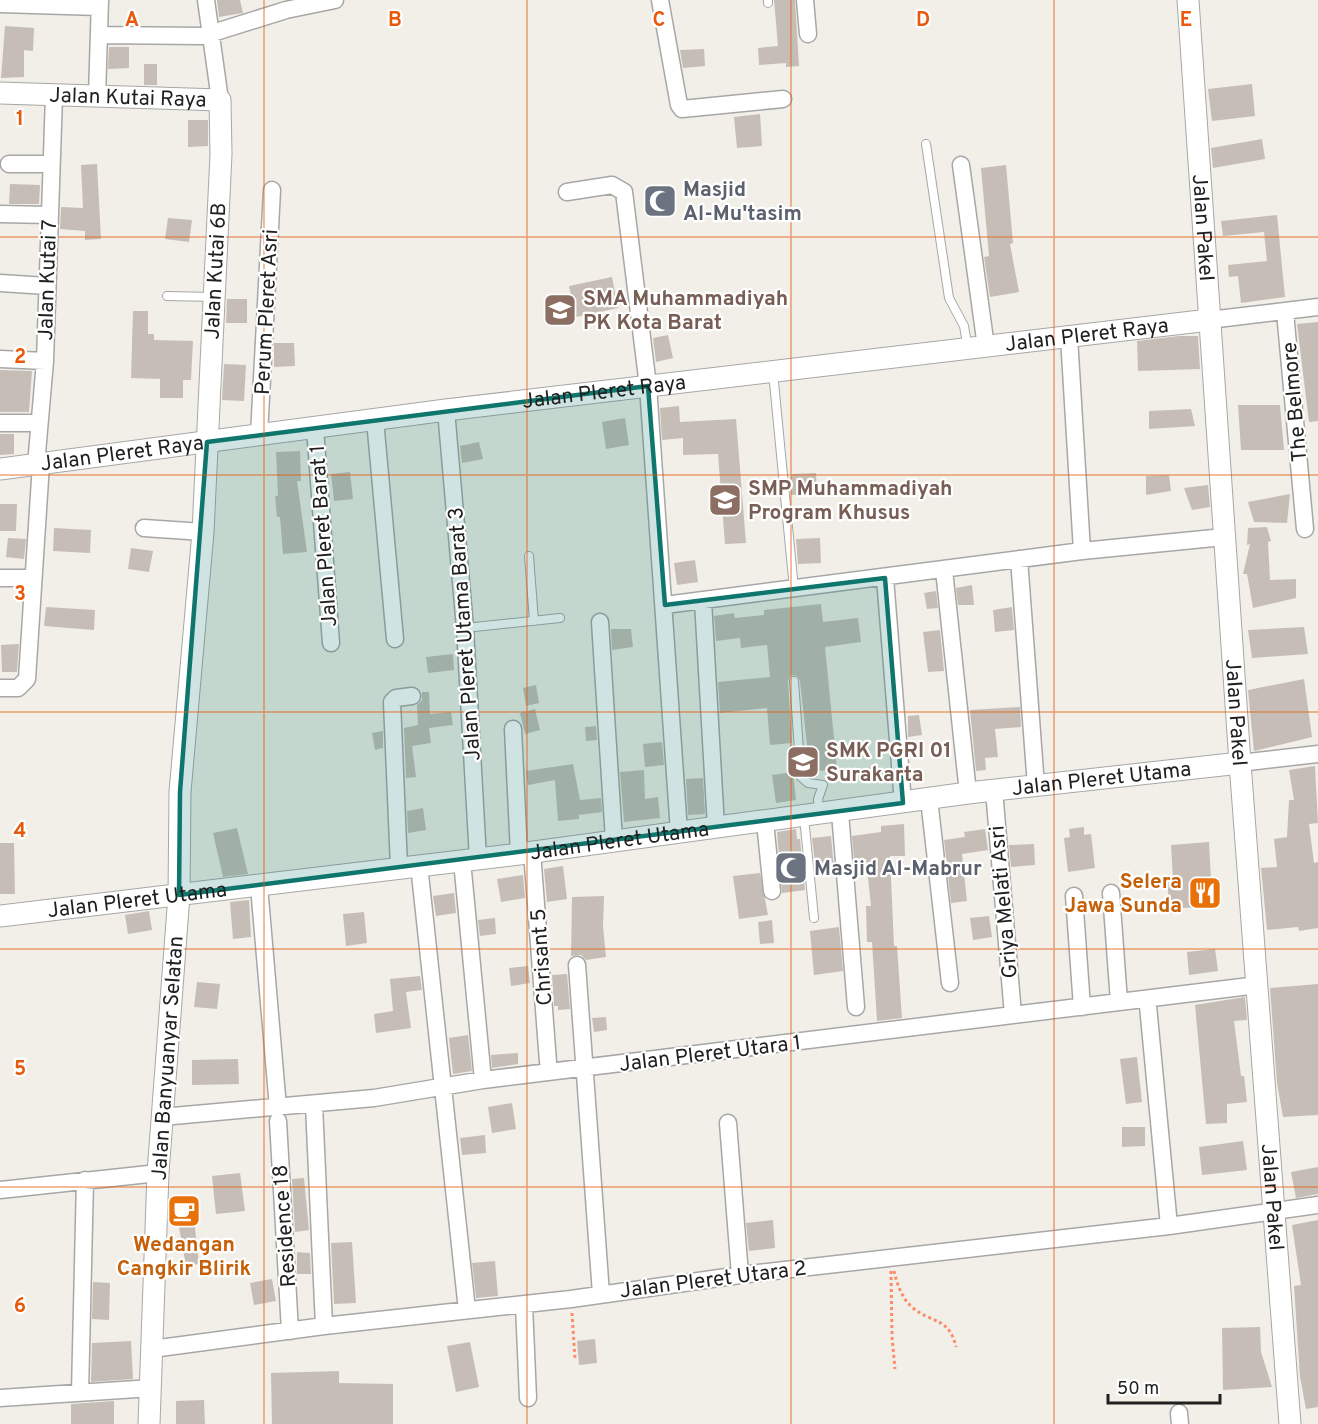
<svg xmlns="http://www.w3.org/2000/svg" width="1318" height="1424" font-family="Overpass,sans-serif">
	<rect width="100%" height="100%" fill="#f1efe7"/>
	<path fill="#c6beb6" d="M217,0H240L243,13L219,17Z
		M774,0H795L799,66L786,67V63L759,65L758,48L778,46Z
		M5,26L34,28L33,51L24,50V77L1,78Z
		M109,47H129V68L108,69Z
		M704,49L705,66L683,68L680,50Z
		M144,64H157V85H144Z
		M1252,84L1255,116L1212,121L1208,89Z
		M760,114L762,146L737,148L734,117Z
		M188,120H208V146L188,147Z
		M1262,139L1265,159L1213,168L1211,148Z
		M97,164L101,239L85,240V231L60,229L61,207L83,208L81,165Z
		M1006,165L1013,243L1010,244L1019,292L990,297L984,257L989,256L981,168Z
		M10,184L40,185L39,204H9Z
		M1277,215L1285,297L1241,303L1238,276L1229,277L1228,265L1267,261L1264,232L1223,236L1221,221Z
		M168,218L192,220L189,242L165,239Z
		M612,277L618,308L576,317L569,286Z
		M227,299H247V323H226Z
		M133,311H148V334H154V340L193,341L191,380H183V398H160V379L131,378Z
		M1318,322V421L1309,422L1297,324Z
		M668,335L673,358L656,362L653,338Z
		M1179,336H1198L1200,369L1138,371L1137,341Z
		M274,343H294L295,366L274,367Z
		M224,364L246,365L244,401L222,400Z
		M0,370L32,371L29,412H0Z
		M1238,405H1280L1284,450H1241Z
		M679,406L680,422L736,419L746,543L725,544L718,454L683,455V438L662,440L660,408Z
		M1191,409L1195,426L1149,429V411Z
		M625,418L629,445L606,449L602,422Z
		M0,434H14V454L0,455Z
		M479,442L483,459L462,463L460,446Z
		M300,451L301,481H297L307,552L283,554L280,517H277L275,496H278L276,452Z
		M350,472L353,499L334,501L331,474Z
		M816,473L817,494L791,495V474Z
		M1169,475L1171,491L1146,495V476Z
		M1208,485L1210,507L1192,510L1184,488Z
		M1290,494L1287,523L1254,522L1248,502Z
		M0,504H17L16,531H0Z
		M1267,527L1271,541L1268,542L1270,580L1296,579V598L1253,608L1247,574H1243L1250,544L1247,545L1248,528Z
		M54,528L91,530L90,553L53,551Z
		M8,538L26,539L24,559L6,557Z
		M820,538L821,563L798,564L796,539Z
		M131,548L153,551L149,572L128,569Z
		M695,560L698,582L677,585L674,563Z
		M972,585L974,605H958L956,588Z
		M936,591L938,608L927,609L924,593Z
		M821,604L823,622L858,618L861,642L825,647L837,769L810,772L800,681L797,676L791,675L788,681L792,743L770,745L767,708L720,713L718,682L770,677L767,645L741,648L740,638L716,641L714,616L734,613L735,618L764,615V610Z
		M46,607L95,610L94,630L44,626Z
		M1012,607L1014,630L995,632L993,610Z
		M1304,627L1308,654L1252,658L1248,630Z
		M611,629H631L633,647L612,650Z
		M940,630L944,671L928,672L923,632Z
		M19,644L17,672H2L1,645Z
		M453,654L454,670L428,673L426,657Z
		M1304,679L1312,737L1254,751L1248,690Z
		M536,685L539,703L526,706L523,688Z
		M422,692H429L430,714L451,712L453,725L429,728L431,743L412,746L416,777L406,778L404,728L418,725L417,705L422,700Z
		M1020,707L1021,727L995,729L998,757L985,758L986,770L976,771L970,710Z
		M535,709L540,730L525,734L520,713Z
		M919,715L922,735L908,737V716Z
		M596,726L597,740L586,741L585,727Z
		M383,731V748L375,750L372,733Z
		M662,742L664,765L645,767L643,744Z
		M573,764L580,800L601,798L602,812L579,815V819L558,821L555,780L528,785L526,771Z
		M1315,766L1318,823L1309,824L1314,863L1318,862V928L1299,931L1298,927L1267,930L1261,868L1277,867L1274,839L1287,837L1289,800H1294L1289,770Z
		M644,770L645,799L658,797L660,818L624,822L620,772Z
		M793,772L796,800L776,803L772,775Z
		M703,778L705,814L688,815L686,779Z
		M423,808L426,830L408,833L407,811Z
		M904,824L905,856H890L894,946H897L902,1018L877,1021L872,942H867L866,906H871L866,859L854,860L852,836L881,832V826Z
		M1084,827V835L1091,834L1095,868L1068,872L1064,838L1070,837L1069,829Z
		M237,828L248,874L223,877L213,833Z
		M796,829L797,839H800L805,890L782,893L777,832Z
		M985,829L988,850L962,854L967,901L951,903L944,840L965,837L964,832Z
		M831,836L834,869L816,871L812,838Z
		M1209,842L1211,880L1218,879L1220,906L1183,908V913L1170,914L1167,880H1173L1171,845Z
		M0,843H14L15,894H0Z
		M1034,844L1035,865L1011,867L1009,845Z
		M563,866L567,899L547,902L544,869Z
		M760,873L768,915L739,919L733,876Z
		M523,875L525,898L501,902L497,879Z
		M454,893L456,913L436,916L433,896Z
		M604,896L603,927L606,957L586,960L581,955L571,956L572,897Z
		M249,900L251,937L233,939L230,902Z
		M149,911L152,930L128,934L125,915Z
		M364,912L367,943L346,946L343,914Z
		M989,916L992,937L973,940L970,918Z
		M495,918L496,934L480,936L478,920Z
		M772,920L774,943L760,944L758,922Z
		M839,927L843,971L814,975L810,931Z
		M1215,949L1218,971L1189,975L1187,952Z
		M528,966L530,983L511,986L509,968Z
		M567,974L570,1009L558,1010V1006H554L552,975Z
		M420,976L422,990L406,992L411,1028L376,1033L374,1014L393,1011L390,979Z
		M197,982L220,984L217,1009L194,1007Z
		M1318,984V1115L1283,1117L1277,1083L1270,988Z
		M1245,997L1247,1020L1234,1021L1241,1076H1244L1247,1102L1227,1104V1123L1206,1124L1195,1005Z
		M606,1017L607,1030L594,1032L592,1018Z
		M468,1035L472,1071L453,1074L449,1038Z
		M518,1053V1064L492,1068L491,1055Z
		M1137,1057L1142,1102L1126,1104L1120,1059Z
		M238,1059L239,1084L192,1085V1060Z
		M512,1103L516,1129L492,1133L488,1107Z
		M1122,1127H1145V1146L1122,1147Z
		M485,1135L486,1153L462,1155L460,1138Z
		M1243,1141L1247,1170L1202,1175L1199,1147Z
		M1318,1167V1194L1296,1198L1291,1172Z
		M240,1173L245,1211L216,1214L212,1176Z
		M304,1178L309,1230L295,1232L292,1179Z
		M192,1202L199,1264L186,1266L175,1205Z
		M773,1220L775,1248L749,1251L746,1223Z
		M1318,1220V1407L1306,1409L1300,1377L1294,1286L1301,1285L1292,1225Z
		M352,1242L356,1303L334,1304L331,1243Z
		M297,1252L310,1253L311,1274H297Z
		M495,1261L498,1296L476,1298L472,1263Z
		M272,1279L276,1301L254,1305L250,1283Z
		M93,1282L110,1283L109,1320L92,1319Z
		M1260,1327L1261,1352L1272,1387L1223,1390L1222,1328Z
		M595,1339L597,1363L579,1365L577,1341Z
		M131,1341L133,1379L91,1382L92,1343Z
		M470,1342L479,1387L456,1392L447,1346Z
		M339,1371V1383L393,1384V1424H272L271,1373Z
		M204,1400L205,1424H176V1401Z
		M114,1401V1424H71V1404Z"/>
	<g fill="none" stroke-linecap="round" stroke-linejoin="round">
		<g stroke="#a7a7a7" stroke-width="10">
			<path id="service" d="M768,0V3
				M926,144L949,298L964,326L968,349
				M167,296L213,297
				M773,372L794,589
				M529,556L534,621
				M465,628L560,618
				M794,681L801,777L808,783L823,785L818,799L819,812
				M804,817L814,918"/>
		</g>
		<g stroke="#a7a7a7" stroke-width="19">
			<path id="minor" d="M206,0L220,100
				M660,0L679,105L682,109L783,99
				M805,0L808,34
				M0,4L99,7
				M99,35L203,36L286,10L335,0
				M97,96L100,0
				M9,164H51
				M961,165L986,347
				M567,192L612,185L624,192L648,386L679,832
				M0,214L49,215
				M0,283L47,286
				M1285,312L1305,529
				M1209,320L1318,307
				M0,359L45,361
				M446,410L465,628L478,859
				M375,420L395,639
				M0,423H39
				M315,428L331,643
				M259,435L272,190
				M36,465L45,361L54,96
				M144,528L203,532
				M1082,551L1224,537
				M1019,559L1036,786
				M944,570L968,793
				M0,578H33
				M885,578L903,803
				M703,601L716,827
				M665,605L1082,551L1069,337
				M600,622L614,840
				M0,688H18L27,679L41,464
				M513,729L519,854
				M1240,763L1318,754
				M994,790L1013,1015
				M929,799L950,983
				M840,813L856,1007
				M765,822L772,891
				M532,852L548,1062
				M462,861L483,1080
				M419,865L467,1310
				M399,867L392,702L396,698L412,696
				M259,886L278,1108
				M1111,893L1119,1002
				M1074,896L1082,1007
				M577,965L601,1294
				M1148,1006L1169,1226
				M314,1105L324,1326
				M162,1117L374,1098L483,1080L1258,985
				M278,1121L290,1331
				M728,1123L740,1275
				M0,1190L158,1173
				M524,1305L528,1398
				M152,1349L324,1326L571,1299L740,1275L1169,1226L1318,1205
				M80,1393L85,1180
				M0,1398L152,1388
				M1179,1413L1180,1424"/>
		</g>
		<g stroke="#a7a7a7" stroke-width="23">
			<g id="tertiary">
				<path id="s1" d="M1188,0L1240,763L1290,1424"/>
				<path id="s2" d="M0,93L220,100L221,154L203,532L180,792L179,895L158,1173L149,1424"/>
				<path id="s3" d="M0,469L446,410L1209,320"/>
				<path id="s4" d="M0,916L519,854L968,793L1240,763"/>
			</g>
		</g>
		<path stroke="#fd8c6b" stroke-width="3" stroke-dasharray="3 3" stroke-linecap="butt" d="M891,1271L892,1337L895,1369
			M894,1271C897,1284 902,1299 913,1308C933,1324 949,1317 956,1347
			M572,1313L575,1359"/>
		<use href="#service" stroke="#fff" stroke-width="8"/>
		<use href="#minor" stroke="#fff" stroke-width="16"/>
		<use href="#tertiary" stroke="#fff" stroke-width="21"/>
	</g>
	<path fill="#0f766e" fill-opacity="0.2" stroke="#0f766e" stroke-width="4.5" stroke-linejoin="round" d="M648,386L665,605L885,578L903,803L179,895L180,792L207,442Z"/>
	<path fill="none" stroke="#e8590c" stroke-width="1.5" stroke-opacity="0.55" d="M264,0V1424M527,0V1424M791,0V1424M1054,0V1424M0,237H1318M0,475H1318M0,712H1318M0,949H1318M0,1187H1318"/>
	<defs>
		<g id="mosque-square" transform="scale(1.725)"><rect x="-9" y="-9" width="18" height="18" rx="4" fill="#6b7280" stroke="#fff"/><path d="M3.5-4.9A6 6 0 1 0 3.5 4.9A5 5 0 1 1 3.5-4.9Z" fill="#fff"/></g>
		<g id="school-square" transform="scale(1.725)"><rect x="-9" y="-9" width="18" height="18" rx="4" fill="#8d6e63" stroke="#fff"/><path d="M0-5L7-2L0 1L-7-2ZM-4 1L0 2.5L4 1V4Q0 6-4 4Z" fill="#fff"/></g>
		<g id="restaurant-square" transform="scale(1.725)"><rect x="-9" y="-9" width="18" height="18" rx="4" fill="#e8710a" stroke="#fff"/><path d="M-5-6h1v4h1v-4h1v4h1v-4h1v5L-1.5 .5V6h-2V.5L-5-1ZM5-6V6H3V1.5H1.5Q1.5-4 5-6Z" fill="#fff"/></g>
		<g id="cafe-square" transform="scale(1.725)"><rect x="-9" y="-9" width="18" height="18" rx="4" fill="#e8710a" stroke="#fff"/><path d="M-5.5-4.5H6V0H3Q3 3.5 0 3.5H-2.5Q-5.5 3.5-5.5 0ZM3-3.2v2h1.7v-2ZM-6 4.5H4V6H-6Z" fill="#fff"/></g>
	</defs>
	<g fill-rule="evenodd">
		<use href="#mosque-square" x="660" y="201"/>
		<use href="#school-square" x="560" y="310"/>
		<use href="#school-square" x="725" y="500"/>
		<use href="#school-square" x="803" y="762"/>
		<use href="#mosque-square" x="791" y="868"/>
		<use href="#restaurant-square" x="1205" y="893"/>
		<use href="#cafe-square" x="184" y="1211"/>
	</g>
	<g text-anchor="middle" stroke-width="4.5" stroke-linejoin="round" paint-order="stroke">
		<g font-size="21" fill="#202020" stroke="#fff">
			<text dy="7" stroke="none"><textPath href="#s2" startOffset="128">Jalan Kutai Raya</textPath></text>
			<text dy="7" stroke="none"><textPath href="#s1" startOffset="228">Jalan Pakel</textPath></text>
			<text transform="translate(215 271) rotate(-87)" y="7">Jalan Kutai 6B</text>
			<text transform="translate(47 280) rotate(-88)" y="7">Jalan Kutai 7</text>
			<text transform="translate(266 312) rotate(-87)" y="7">Perum Pleret Asri</text>
			<text dy="7" stroke="none"><textPath href="#s3" startOffset="1095">Jalan Pleret Raya</textPath></text>
			<text dy="7" stroke="none"><textPath href="#s3" startOffset="609">Jalan Pleret Raya</textPath></text>
			<text transform="translate(1294 402) rotate(-95)" y="7">The Belmore</text>
			<text dy="7" stroke="none"><textPath href="#s3" startOffset="123">Jalan Pleret Raya</textPath></text>
			<text transform="translate(323 536) rotate(-94)" y="7">Jalan Pleret Barat 1</text>
			<text transform="translate(464 634) rotate(-94)" y="7">Jalan Pleret Utama Barat 3</text>
			<text dy="7" stroke="none"><textPath href="#s1" startOffset="714">Jalan Pakel</textPath></text>
			<text dy="7" stroke="none"><textPath href="#s4" startOffset="1110">Jalan Pleret Utama</textPath></text>
			<text dy="7" stroke="none"><textPath href="#s4" startOffset="624">Jalan Pleret Utama</textPath></text>
			<text dy="7" stroke="none"><textPath href="#s4" startOffset="138">Jalan Pleret Utama</textPath></text>
			<text transform="translate(1003 902) rotate(-95)" y="7">Griya Melati Asri</text>
			<text transform="translate(541 957) rotate(-94)" y="7">Chrisant 5</text>
			<text transform="translate(710 1053) rotate(-7)" y="7">Jalan Pleret Utara 1</text>
			<text transform="translate(167 1058) rotate(-86)" y="7">Jalan Banyuanyar Selatan</text>
			<text dy="7" stroke="none"><textPath href="#s1" startOffset="1200">Jalan Pakel</textPath></text>
			<text transform="translate(284 1226) rotate(-94)" y="7">Residence 18</text>
			<text transform="translate(713 1279) rotate(-7)" y="7">Jalan Pleret Utara 2</text>
		</g>
		<g font-size="21" font-weight="bold" fill="#5b616d" stroke="#fff" text-anchor="start">
			<text x="683" y="196">Masjid<tspan x="683" dy="24">Al-Mu'tasim</tspan></text>
			<text x="814" y="875">Masjid Al-Mabrur</text>
		</g>
		<g font-size="21" font-weight="bold" fill="#785e54" stroke="#fff" text-anchor="start">
			<text x="583" y="305">SMA Muhammadiyah<tspan x="583" dy="24">PK Kota Barat</tspan></text>
			<text x="748" y="495">SMP Muhammadiyah<tspan x="748" dy="24">Program Khusus</tspan></text>
			<text x="826" y="757">SMK PGRI 01<tspan x="826" dy="24">Surakarta</tspan></text>
		</g>
		<g font-size="21" font-weight="bold" fill="#c56008" stroke="#fff" text-anchor="end">
			<text x="1182" y="888">Selera<tspan x="1182" dy="24">Jawa Sunda</tspan></text>
			<text x="184" y="1251" text-anchor="middle">Wedangan<tspan x="184" dy="24">Cangkir Blirik</tspan></text>
		</g>
	</g>
	<g font-size="20" text-anchor="middle" font-weight="bold" fill="#e8590c" stroke="#fff" stroke-width="4.5" stroke-linejoin="round" paint-order="stroke">
		<text x="132" y="26">A</text>
		<text x="395" y="26">B</text>
		<text x="659" y="26">C</text>
		<text x="923" y="26">D</text>
		<text x="1186" y="26">E</text>
		<text x="20" y="125">1</text>
		<text x="20" y="363">2</text>
		<text x="20" y="600">3</text>
		<text x="20" y="837">4</text>
		<text x="20" y="1075">5</text>
		<text x="20" y="1312">6</text>
	</g>
	<path d="M1108 1394v9h112v-9" fill="none" stroke="#202020" stroke-width="3"/>
	<text x="1117" y="1394" font-size="18" fill="#202020" stroke="#ffffff" stroke-width="4.5" paint-order="stroke">50 m</text>
</svg>
